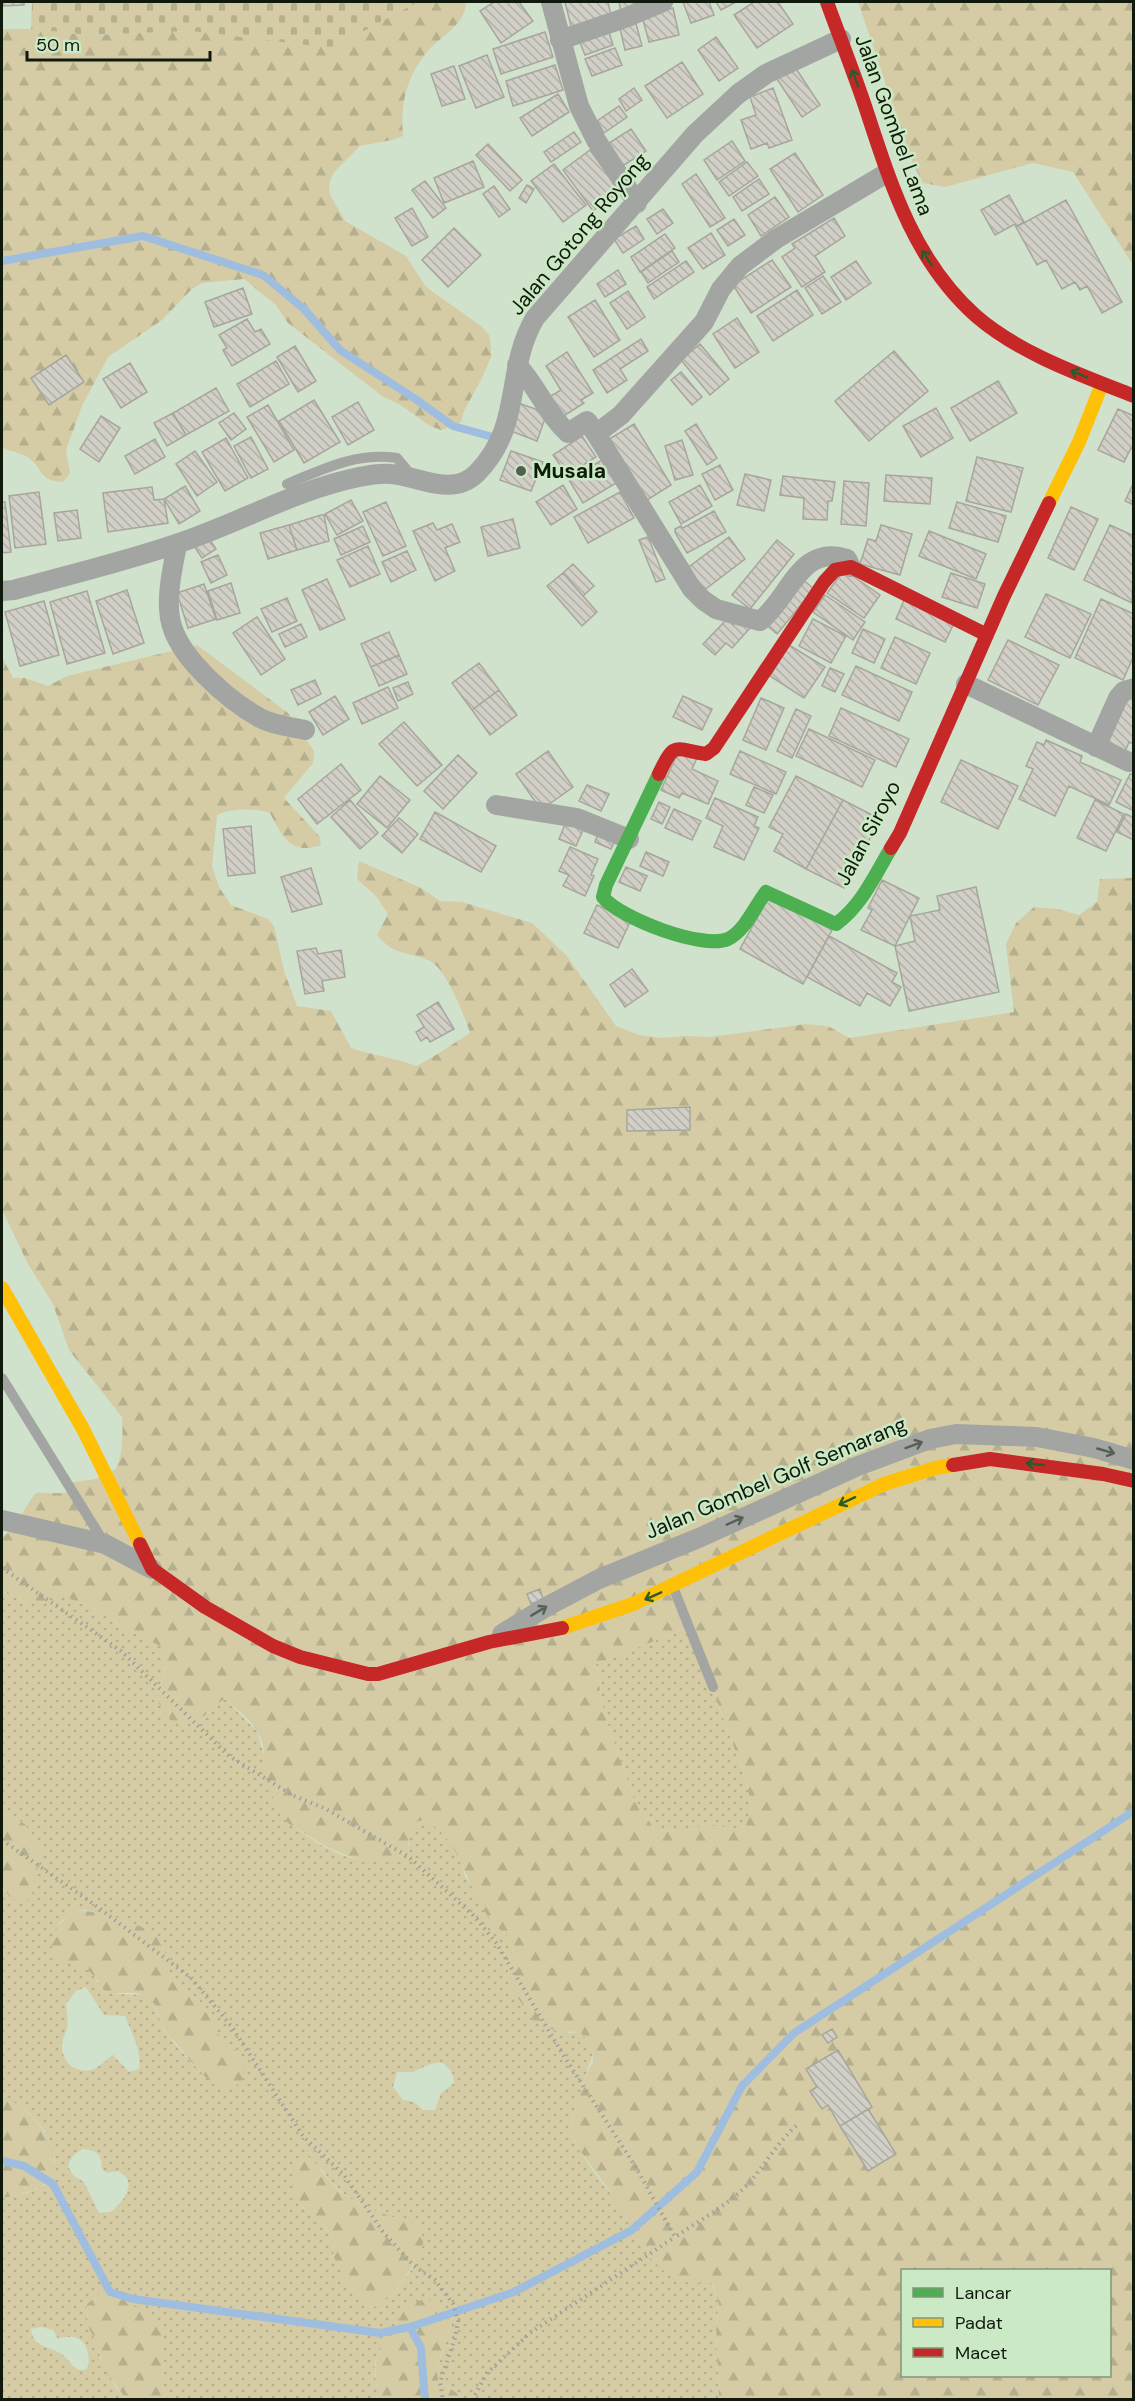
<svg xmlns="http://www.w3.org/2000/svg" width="1135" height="2401" font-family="'DM Sans',sans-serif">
	<defs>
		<pattern id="grass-dots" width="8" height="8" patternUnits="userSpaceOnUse" patternTransform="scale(1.5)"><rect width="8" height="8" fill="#d5cca6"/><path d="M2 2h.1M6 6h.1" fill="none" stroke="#b6af8e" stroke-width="1.8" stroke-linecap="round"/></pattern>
		<pattern id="forest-firs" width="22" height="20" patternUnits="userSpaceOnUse" patternTransform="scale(1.5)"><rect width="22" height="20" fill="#d5cca6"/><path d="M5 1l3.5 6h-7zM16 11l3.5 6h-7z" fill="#b6af8e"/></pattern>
		<pattern id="cemetery-stones" width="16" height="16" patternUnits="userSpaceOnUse" patternTransform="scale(1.5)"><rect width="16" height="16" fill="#d5cca6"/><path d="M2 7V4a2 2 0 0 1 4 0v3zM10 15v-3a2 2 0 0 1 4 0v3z" fill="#b6af8e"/></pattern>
		<pattern id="building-back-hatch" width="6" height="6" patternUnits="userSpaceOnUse" patternTransform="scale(1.5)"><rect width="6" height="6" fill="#d1cfc6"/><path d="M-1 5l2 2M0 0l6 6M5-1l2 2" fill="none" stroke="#b2b1a9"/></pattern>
	</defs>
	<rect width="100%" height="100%" fill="#d0e1cc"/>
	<path fill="url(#grass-dots)" fill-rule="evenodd" d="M2,1591L28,1603H41L63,1591L70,1599L92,1607L122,1627L165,1648L164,1672L158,1694L208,1714L214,1704L225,1699L257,1731L282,1817L290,1824L319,1844L344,1856L356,1859L378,1860L409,1845L410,1833L414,1822L425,1820L435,1825L451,1842L462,1863L465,1876L514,1943L508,1973L568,2033L580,2032C599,2052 592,2055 585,2077C582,2089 578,2101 575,2112C573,2118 570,2125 571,2130C579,2166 661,2251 689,2283L711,2282L719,2304L716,2326L719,2399H462L458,2394L438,2380L437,2369L451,2324L400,2317C394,2328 376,2354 375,2365C374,2376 378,2388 377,2399H166L163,2381L164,2357L102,2292L87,2304L88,2326L99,2346L100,2358L115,2386L126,2399H2V2198L27,2193L47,2184L55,2162L45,2131L30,2114L2,2094V1887L3,1891L35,1872L42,1863L25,1824L5,1812L2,1807ZM75,1910H87L98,1914L166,1966L169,1977L204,2005L219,2035L235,2050L194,2066L164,2031L153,2001L143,1995L118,1994L98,1983L92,1973L83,1967L59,1923ZM86,1987L104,2015L125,2016C132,2034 142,2050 139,2069L129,2072L113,2055C107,2059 101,2066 94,2069C77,2075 62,2063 62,2046C62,2038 66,2034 67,2027C69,2020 66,2011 66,2004L76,1991ZM439,2062C450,2065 453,2073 454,2083L441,2093L435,2110H423L414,2102L403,2100L393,2087L397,2072H413L428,2065ZM83,2149C97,2151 102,2154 102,2169L107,2173L118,2171C140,2181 123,2202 111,2212L99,2213L84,2182L74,2176L68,2167C69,2159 75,2153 83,2149ZM321,2167C325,2174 329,2181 335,2186C355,2207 388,2216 415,2224L414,2266L393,2295L374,2307L363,2305L339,2267L330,2234L323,2225L302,2207ZM41,2327L53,2330L58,2339C62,2338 68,2336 73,2337C87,2338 92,2359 87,2369C73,2373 72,2363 64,2356C53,2346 32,2349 31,2329Z
		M690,1627L742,1769L751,1802L750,1814L745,1827L733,1829L709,1824L684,1831L655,1830L633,1797L603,1710L596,1664Z"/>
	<path fill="url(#forest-firs)" fill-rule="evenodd" d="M416,2H466C465,26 441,35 427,52C406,77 400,105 403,136L392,140L360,146L334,172L329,184L330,195L345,221L406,256L426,287L481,326L489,335L491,346V357L482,378L464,411L461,422L441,430L430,426L402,406L382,396L288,323L276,305L244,279L202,283L192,289L162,320L108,357L82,406L66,450L70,473L63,482C39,481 44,470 29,458C22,453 10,451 2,448V29H31L89,35L192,31Z
		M858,2H1133V265L1073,172L1033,163L945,187L923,183L913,164Z
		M197,645L288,713L314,751L313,763L284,798L320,837L321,845C291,856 282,836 270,813C255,808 232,808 217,815L212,866L219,887L231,905L268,919L274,926L284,971L297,1006L331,1011L351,1048C373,1055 395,1058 416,1066C435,1057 452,1044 470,1033C465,1017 446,968 430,961C408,950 396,958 377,935L388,914L376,896L357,879L359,861L421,888L440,901L462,902L532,923L566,955L616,1026L639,1035L662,1038L685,1036L710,1037L806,1024L828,1026L849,1038L1014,1012L1006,944L1016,923L1034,907L1057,909L1079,915L1097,902L1100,879L1133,878V2399H719L716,2326L719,2304L712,2283H689L665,2272L649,2257L606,2186L578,2148L570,2128L587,2072L593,2062L592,2051L587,2040L580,2032L556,2031L534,2021L508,1984V1973L514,1943C507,1935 497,1928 491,1920C464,1887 464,1842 425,1820L414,1822C410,1834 411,1847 400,1855C374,1874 325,1848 303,1832C296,1828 285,1823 281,1815C275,1805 269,1788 267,1777C263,1761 266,1746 258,1732C250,1719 236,1709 225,1699C213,1704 209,1716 196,1720C176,1728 158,1716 158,1694C159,1687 163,1679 164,1672C165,1664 164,1656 164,1648L122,1627L92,1607L70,1599L63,1591L41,1603H28L2,1591V1537C21,1526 21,1510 36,1493C47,1492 57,1495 68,1492L74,1482L96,1479L116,1469C123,1453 123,1434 122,1417L69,1350L53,1304L28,1264L2,1210V657L13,678H25L48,686L67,676ZM690,1627L742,1769L751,1802L750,1814L745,1827L733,1829L709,1824L684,1831L655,1830L633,1797L603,1710L596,1664ZM902,2270H1110V2376H902Z
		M2,1807L5,1812L25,1824L43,1851L42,1863L35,1872L32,1896L23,1903L11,1898L2,1887Z
		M75,1910C95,1910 150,1924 161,1941C167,1950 167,1967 169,1977L204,2005L219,2035L235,2050L246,2071C230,2116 190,2061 176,2043C172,2039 166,2035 164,2029C159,2021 158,2006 151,2000C139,1989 120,1994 106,1993C99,1984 94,1973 84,1968C77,1964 69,1965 62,1960C39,1944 60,1921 75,1910Z
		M2,2094C36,2116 55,2134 55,2177C39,2190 22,2195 2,2198Z
		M304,2154C318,2162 323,2174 333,2185C352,2205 390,2217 415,2223L422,2233L423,2244L420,2255L393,2295L374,2307L363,2305C352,2291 340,2274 334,2257C332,2249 333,2240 329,2233C326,2226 319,2221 313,2217C291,2198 286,2181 300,2155Z
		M102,2292H110L147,2314L156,2321L161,2331L164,2357L163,2381L166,2399H126L103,2368L98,2346L88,2326L87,2304Z
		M425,2299L436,2303L451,2324L437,2368L438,2380L458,2394L462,2399H377C378,2387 374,2374 376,2362C376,2355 402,2311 408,2306C413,2302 419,2301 425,2299Z"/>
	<path fill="url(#cemetery-stones)" d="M32,2H416V3L332,48L192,31L89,35L31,29Z"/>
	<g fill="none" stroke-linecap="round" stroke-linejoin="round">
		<path stroke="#9fbdde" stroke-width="8" d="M2,261L143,236L263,275L304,309L340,350L417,400L453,426L489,436
			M2,2161L24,2166L53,2184L110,2292L133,2299L380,2333L410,2327L514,2292L632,2230L697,2172L742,2086L794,2033L1134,1811
			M410,2327L421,2348L425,2400"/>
	</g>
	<path fill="url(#building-back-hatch)" stroke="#a7a69d" stroke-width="1.5" d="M2,2H24V5L2,6Z
		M494,2H519L533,21L501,43L480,11Z
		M565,2H608L612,20L572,30Z
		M619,2H634L635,8L621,11Z
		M683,2H709L714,15L691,23Z
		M716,2H736L721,10Z
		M754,2H778L793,24L757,48L734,15Z
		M673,8L679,35L649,42L642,16Z
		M635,20L642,46L625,50L619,24Z
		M608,29L613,45L585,55L579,40Z
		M545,32L553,57L501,74L493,49Z
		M716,37L738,68L719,81L698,50Z
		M615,48L622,65L592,76L585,59Z
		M487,55L504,97L476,108L459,66Z
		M682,62L703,94L667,118L645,86Z
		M555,65L563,90L513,106L506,81Z
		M454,66L465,99L442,106L431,74Z
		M795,67L820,105L802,117L777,79Z
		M634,88L642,100L626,111L619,99Z
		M773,88L792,140L769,148L767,143L751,149L741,120L756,115L750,97Z
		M558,94L569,112L532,136L520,118Z
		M619,106L627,117L604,133L597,121Z
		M631,129L646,151L621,167L606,145Z
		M574,132L581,142L551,162L544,152Z
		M732,141L745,161L717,180L704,160Z
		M488,144L522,180L510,191L476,155Z
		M590,150L620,191L593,211L563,170Z
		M795,153L823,195L798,212L770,169Z
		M473,161L484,187L444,203L434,178Z
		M747,162L758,176L729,196L719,182Z
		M554,164L586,205L563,222L531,181Z
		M696,174L725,218L710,227L682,184Z
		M759,179L769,194L742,211L733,197Z
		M425,181L446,208L433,218L412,190Z
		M527,185L534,189L526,203L519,198Z
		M494,186L510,209L499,217L483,194Z
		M1009,195L1024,222L1016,227L1015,224L995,235L981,210Z
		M775,197L789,217L761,236L748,215Z
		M1066,200L1122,302L1102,313L1087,286L1080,290L1075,282L1062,289L1046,260L1037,265L1016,227Z
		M412,208L428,237L412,246L395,218Z
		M663,209L673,223L657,234L647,219Z
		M834,218L845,236L815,256L825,272L802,287L782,257L795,248L792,244Z
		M734,219L745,235L728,246L717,230Z
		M636,226L644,239L623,253L614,239Z
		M454,228L481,255L448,287L422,260Z
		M711,233L725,255L703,269L688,248Z
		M665,234L675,248L640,272L631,257Z
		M672,251L679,262L648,283L641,272Z
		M772,260L791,287L751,313L733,285Z
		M686,261L694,272L654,299L647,287Z
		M856,261L871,283L846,300L831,277Z
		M618,270L626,284L605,297L597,284Z
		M823,276L841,302L822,314L805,288Z
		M243,288L252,314L214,327L205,302Z
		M797,290L813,315L773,341L757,316Z
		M628,291L645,317L627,329L610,303Z
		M595,300L620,340L594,357L568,317Z
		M737,318L759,352L735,368L713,334Z
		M247,319L255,332L261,329L270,344L232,366L223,350L227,348L219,335Z
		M641,339L648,351L620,369L627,380L607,393L593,370Z
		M700,344L729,379L710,395L681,360Z
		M295,346L316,381L298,392L277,357Z
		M894,351L928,391L869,441L835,401Z
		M567,352L593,393L581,400L584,403L559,419L546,399L561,390L546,366Z
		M66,355L84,382L49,405L31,378Z
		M276,361L289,384L250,407L237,384Z
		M130,363L147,392L121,408L103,379Z
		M681,372L702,397L692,405L671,380Z
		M998,381L1017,413L970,441L951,408Z
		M216,388L229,411L186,435L173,413Z
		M314,400L340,442L304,463L279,421Z
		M358,402L374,430L348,445L332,417Z
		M518,403L547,413L537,441L508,430Z
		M268,405L294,450L274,462L247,417Z
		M936,408L953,438L921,457L903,426Z
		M1118,409L1134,416V450L1131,448L1124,462L1098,450Z
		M173,413L186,435L167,446L154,423Z
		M234,413L246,429L231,440L219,423Z
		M101,416L120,428L99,462L80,449Z
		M634,424L671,485L644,502L606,441Z
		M696,424L717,458L707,465L685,431Z
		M582,436L596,457L567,475L553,455Z
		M251,437L268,469L251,478L234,446Z
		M226,438L248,478L225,491L202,452Z
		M155,439L165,457L135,474L125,456Z
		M682,440L693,475L675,480L665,446Z
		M195,451L217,482L197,496L176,464Z
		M511,451L543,462L531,491L500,480Z
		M977,457L1023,468L1011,512L966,501Z
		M602,460L616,483L583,503L569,480Z
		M720,465L733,490L715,500L702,474Z
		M745,474L771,480L764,511L737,505Z
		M886,475L932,478L930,504L884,501Z
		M783,476L835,482L832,501H828L827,520L803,519L804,498L780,495Z
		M844,481L869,483L866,526L841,524Z
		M1134,482V505L1125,501Z
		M563,485L577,509L551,525L536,502Z
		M700,485L712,506L681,524L669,502Z
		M185,486L200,511L179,524L164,499Z
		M152,487L154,500L164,499L168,523L108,532L103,493Z
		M39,492L46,544L15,548L9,496Z
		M620,492L634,518L588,543L574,517Z
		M351,500L363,521L337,535L325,514Z
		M2,502H5L11,552L2,553Z
		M386,502L406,546L383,556L363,512Z
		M957,502L1006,516L998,542L949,528Z
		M1071,507L1098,519L1074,570L1048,558Z
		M77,510L81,538L58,541L54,513Z
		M714,511L726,532L687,553L675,532V529L681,526L683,528Z
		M321,515H324L329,541L297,550L289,525Z
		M513,519L520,548L488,556L481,527Z
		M433,523L437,530L452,524L460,542L445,548L455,571L435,581L413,531Z
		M289,525L297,550L268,559L260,533Z
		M881,525L912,534L900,575L860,564L868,539L876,541Z
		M1110,525L1134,536L1132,603L1084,580Z
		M363,526L370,542L341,555L334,539Z
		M929,531L986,554L976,579L919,556Z
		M208,537L216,549L202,558L194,546Z
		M648,537L665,579L656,582L639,540Z
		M729,537L745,559L703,591L686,569Z
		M777,540L794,554L750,609L732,595Z
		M368,546L380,574L350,587L337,560Z
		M407,551L416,570L391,582L382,562Z
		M218,555L227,575L211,583L201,562Z
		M573,564L594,586L583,596L563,573Z
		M844,570L880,595L864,618L827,593Z
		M563,573L597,612L582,626L547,586Z
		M951,573L985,584L977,608L942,597Z
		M801,578L814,589L777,634L763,622Z
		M327,579L345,619L320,630L302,590Z
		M231,583L240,613L217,620L208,591Z
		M204,584L216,619L188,628L177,593Z
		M127,590L144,643L113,654L96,601Z
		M87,591L105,653L67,664L50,602Z
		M1046,594L1091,614L1070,658L1025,637Z
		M825,595L865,622L853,640L813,612Z
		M287,598L297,621L272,632L261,609Z
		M905,598L955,621L945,642L896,619Z
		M1101,599L1134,614V655L1123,680L1075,658Z
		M44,601L59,655L20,666L5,612Z
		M257,617L285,659L261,675L233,633Z
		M741,617L751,627L732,648L726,643L715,655L703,644L727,619L733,625Z
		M813,619L846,636L831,663L799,646Z
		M301,624L307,637L285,647L279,634Z
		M863,629L885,639L874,663L852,653Z
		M389,632L399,655L371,667L361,644Z
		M895,637L930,653L916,684L881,668Z
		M1008,640L1059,665L1038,705L988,680Z
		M789,645L825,667L804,698L770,676Z
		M399,655L407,674L379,686L371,667Z
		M479,663L499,690L472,710L452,683Z
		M856,666L912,692L899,721L842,695Z
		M830,668L844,674L835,692L822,686Z
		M315,680L321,694L298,705L291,690Z
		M408,682L413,694L398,701L393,688Z
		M388,687L398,708L362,724L353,703Z
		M499,690L517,715L490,735L472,710Z
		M335,696L349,719L323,735L309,712Z
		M683,696L712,709L702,730L673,717Z
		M1129,696L1134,698V744L1129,742L1125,752L1105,743Z
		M761,698L784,708L766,750L743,740Z
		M841,708L909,739L896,767L829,736Z
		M796,709L811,716L792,758L777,751Z
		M404,722L442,765L417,786L379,744Z
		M809,729L875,760L862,787L796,756Z
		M1046,740L1082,756L1080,762L1121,780L1109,805L1069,786L1055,816L1019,799L1033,769L1026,766L1037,742L1044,745Z
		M679,750L697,758L692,769L718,781L708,804L682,793L679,798L661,790Z
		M548,751L573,787L541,810L516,774Z
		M740,751L786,772L776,794L730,774Z
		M458,755L477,773L443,809L424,791Z
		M961,760L1018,786L998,829L941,802Z
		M341,764L361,790L317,824L298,799Z
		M1130,774L1134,775V811L1116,802Z
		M380,776L410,800L387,828L357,804Z
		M796,776L843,800L806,869L774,851L783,834L769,827Z
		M587,785L609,794L601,811L579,801Z
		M754,787L773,795L764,813L746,805Z
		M715,798L758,817L754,826L759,828L744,860L714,847L723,826L706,818Z
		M350,800L378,833L360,849L331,817Z
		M843,800L880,819L844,888L806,869Z
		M1095,800L1124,814L1106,851L1077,838Z
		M659,802L670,807L662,824L651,819Z
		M674,809L701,821L692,840L665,828Z
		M435,812L496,846L481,872L420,839Z
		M1126,814L1134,818V840L1117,832Z
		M399,818L418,834L402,853L382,836Z
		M566,822L583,830L576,846L559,839Z
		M251,826L255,873L228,876L223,829Z
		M600,829L617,836L611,849L595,842Z
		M570,847L598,859L591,875L594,876L585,896L563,886L569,875L559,871Z
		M646,852L669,862L663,876L640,866Z
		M626,867L647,876L640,891L619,882Z
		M311,868L322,904L292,912L281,877Z
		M882,880L919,898L895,946L861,930L872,910L868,908Z
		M976,887L999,992L909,1011L895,946L915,941L910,916L940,910L937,896Z
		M769,896L832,930L803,984L740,949Z
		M597,905L631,920L618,948L584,933Z
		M829,936L897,973L892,982L901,987L890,1006L867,993L860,1006L807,977Z
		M316,948L318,954L341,950L345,977L322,981L324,991L305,994L297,951Z
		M632,969L648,991L625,1007L610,985Z
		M438,1002L454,1029L430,1042L427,1037L421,1041L416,1032L424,1027L417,1015Z
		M690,1107V1130L627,1131V1110Z
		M540,1589L543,1599L531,1604L527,1594Z
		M832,2029L837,2037L828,2043L822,2035Z
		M838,2050L872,2107L840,2126L828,2105L822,2109L810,2091L817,2087L806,2069Z
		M868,2109L896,2154L868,2171L840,2126Z"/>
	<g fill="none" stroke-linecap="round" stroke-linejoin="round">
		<path stroke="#9ca09b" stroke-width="4" stroke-dasharray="1.5 4.5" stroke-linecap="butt" d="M2,1568L121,1651L229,1756L292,1795L324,1808L409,1857L475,1917L497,1944L562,2053L635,2166L675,2237C700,2220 730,2204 750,2182C766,2163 778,2142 797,2125
			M2,1840L95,1905L191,1978L232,2027L303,2136L344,2175L383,2232L414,2266L435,2280L453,2304L458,2321L455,2338L440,2382L443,2400
			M472,2400L487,2373L530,2333L675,2237"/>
		<path stroke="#a2a5a2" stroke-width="10" d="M287,484C323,469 357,452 397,458L407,470L408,478
			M2,1378L105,1544
			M673,1587L713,1687"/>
		<path stroke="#a2a5a2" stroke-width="20" d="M551,2L579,106L596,140L637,203
			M560,40L625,18L663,2
			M517,365C537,386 547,414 568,433L587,421L596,434L621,415L704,322L721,289L740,266L776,239L885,174
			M596,434L692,589L703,600L716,609L760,621C790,598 800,543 847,559L851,567
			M177,544C173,568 166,594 170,618C176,656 228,700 260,718C273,725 291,727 305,730
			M2,591L14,590C68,575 123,562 176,544C237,524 295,490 359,477C369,475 381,473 391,474C419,476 452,498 477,473C524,425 504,371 535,318L695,134L738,94L766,74L841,39
			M966,684L1129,762
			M1096,747L1118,698L1124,691L1134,688
			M496,805L577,818L629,839
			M2,1520L105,1544L152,1569
			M502,1634L546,1607L599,1579L701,1537L858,1466L930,1439L956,1434L1037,1437L1094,1448L1134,1460"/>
		<path stroke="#4caf50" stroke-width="14" d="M659,774L606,885L603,897C619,918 703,950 728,939C745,931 755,906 766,892L836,924C862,905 875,875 891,848"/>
		<path stroke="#ffc107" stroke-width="14" d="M1049,503L1079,442L1102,384
			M2,1288L83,1429L140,1544
			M562,1628L633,1604L884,1484L935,1468L953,1465"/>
		<path stroke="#c62828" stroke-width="14" d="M827,2C840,38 854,73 866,109C891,185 914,261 976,316C1020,354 1081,375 1134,396
			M659,774C675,739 675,750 706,754L714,748L824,582L835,570L851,567L987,635
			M891,848L900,833L1004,596L1049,503
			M953,1465L990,1459L1103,1474L1134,1481
			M140,1544L152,1569L205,1607L273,1646L300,1657L368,1674H378L489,1642L562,1628"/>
	</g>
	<defs><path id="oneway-shaft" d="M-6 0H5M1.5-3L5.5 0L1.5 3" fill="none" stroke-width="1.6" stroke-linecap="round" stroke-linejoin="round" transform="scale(1.5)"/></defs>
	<g stroke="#2a5c2b">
		<use href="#oneway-shaft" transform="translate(855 78) rotate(-110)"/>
		<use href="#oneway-shaft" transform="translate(927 258) rotate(-123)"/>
		<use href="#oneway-shaft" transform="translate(1079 374) rotate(-157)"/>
		<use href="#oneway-shaft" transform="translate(1035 1464) rotate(-174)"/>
		<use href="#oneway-shaft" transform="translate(847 1501) rotate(155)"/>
		<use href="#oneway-shaft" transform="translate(653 1596) rotate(156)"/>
	</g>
	<g stroke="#585f57">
		<use href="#oneway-shaft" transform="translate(914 1445) rotate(-20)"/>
		<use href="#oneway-shaft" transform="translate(1106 1451) rotate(16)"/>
		<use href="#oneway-shaft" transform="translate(735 1521) rotate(-24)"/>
		<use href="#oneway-shaft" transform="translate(539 1611) rotate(-31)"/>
	</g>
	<circle fill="#535f4f" stroke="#cbe9c4" stroke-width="2" cx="521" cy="471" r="6"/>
	<g text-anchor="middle" stroke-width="5" stroke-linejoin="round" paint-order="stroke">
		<g font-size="21" fill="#0f190c" stroke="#cbe9c4">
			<text transform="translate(894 125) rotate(70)" y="7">Jalan Gombel Lama</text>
			<text transform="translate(579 234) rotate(-50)" y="7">Jalan Gotong Royong</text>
			<text transform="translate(868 833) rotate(-62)" y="7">Jalan Siroyo</text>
			<text transform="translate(776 1478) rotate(-23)" y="7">Jalan Gombel Golf Semarang</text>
		</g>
		<g font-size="21" font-weight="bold" fill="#0f190c" stroke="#cbe9c4" text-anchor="start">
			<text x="533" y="478">Musala</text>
		</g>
	</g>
	<rect width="1135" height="2401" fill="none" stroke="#0f190c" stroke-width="6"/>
	<rect x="901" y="2269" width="210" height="108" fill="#cbe9c4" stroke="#80967a" stroke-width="1.5"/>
	<rect x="913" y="2288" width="30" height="9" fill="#4caf50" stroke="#80967a" stroke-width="1.5"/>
	<text x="955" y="2299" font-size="18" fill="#0f190c">Lancar</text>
	<rect x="913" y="2318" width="30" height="9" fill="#ffc107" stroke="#80967a" stroke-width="1.5"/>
	<text x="955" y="2329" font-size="18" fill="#0f190c">Padat</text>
	<rect x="913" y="2348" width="30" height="9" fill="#c62828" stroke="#80967a" stroke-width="1.5"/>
	<text x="955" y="2359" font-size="18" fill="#0f190c">Macet</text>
	<path d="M27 51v9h183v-9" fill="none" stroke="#0f190c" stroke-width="3"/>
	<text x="36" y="51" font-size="18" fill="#0f190c" stroke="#cbe9c4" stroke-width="4.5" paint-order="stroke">50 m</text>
</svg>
